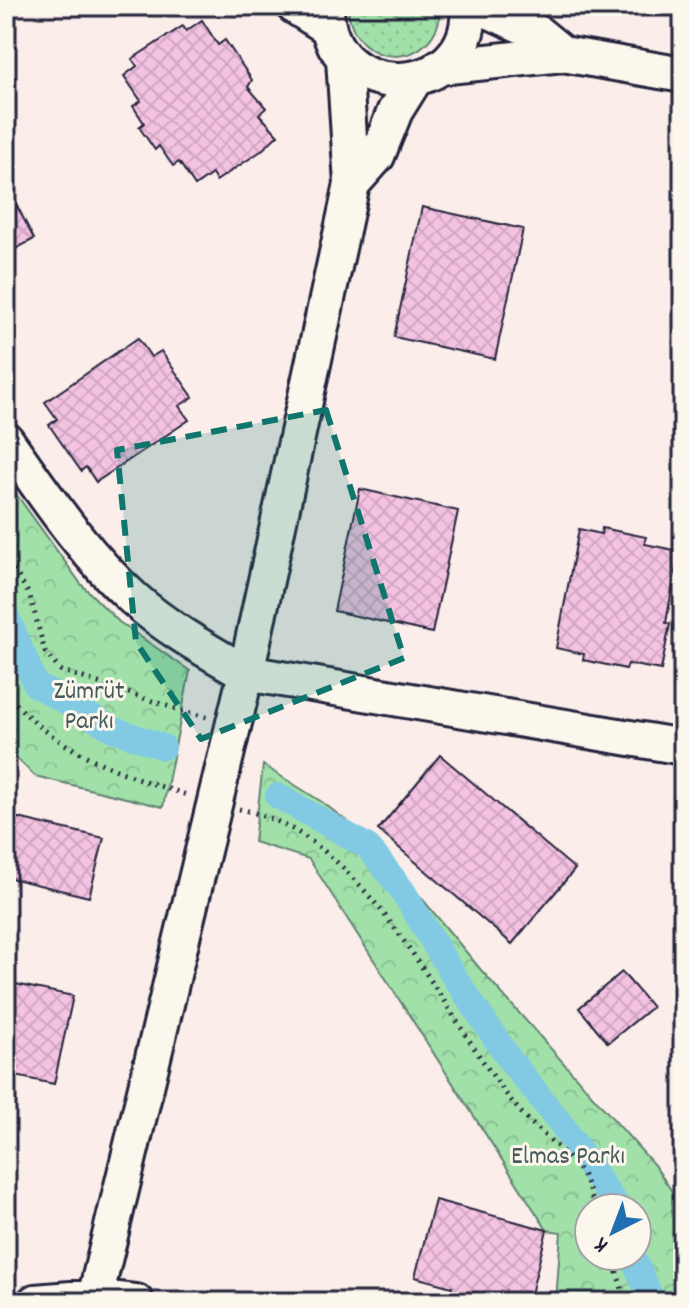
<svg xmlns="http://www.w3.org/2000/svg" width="689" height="1308" font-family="Dekko,sans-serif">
	<defs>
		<pattern id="grass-dots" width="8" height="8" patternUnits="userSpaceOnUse" patternTransform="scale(2)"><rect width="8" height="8" fill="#a1e1a9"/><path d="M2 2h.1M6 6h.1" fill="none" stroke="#8ac192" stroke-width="1.8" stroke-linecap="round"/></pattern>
		<pattern id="park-crowns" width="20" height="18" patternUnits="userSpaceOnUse" patternTransform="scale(2)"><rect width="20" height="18" fill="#a1e1a9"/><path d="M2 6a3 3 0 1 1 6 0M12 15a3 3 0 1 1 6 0" fill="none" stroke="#8ac192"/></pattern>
		<pattern id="building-cross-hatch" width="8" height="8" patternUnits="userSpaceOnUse" patternTransform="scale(2)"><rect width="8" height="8" fill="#f5c3e2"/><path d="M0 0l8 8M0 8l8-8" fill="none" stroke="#d2a7c3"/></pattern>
	</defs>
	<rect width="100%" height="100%" fill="#faedea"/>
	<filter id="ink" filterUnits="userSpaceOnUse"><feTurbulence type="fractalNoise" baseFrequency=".0125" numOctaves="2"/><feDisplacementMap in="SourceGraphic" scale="16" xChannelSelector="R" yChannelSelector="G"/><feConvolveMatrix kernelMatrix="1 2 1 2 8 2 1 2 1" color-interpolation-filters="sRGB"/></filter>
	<g filter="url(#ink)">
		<path fill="url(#grass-dots)" stroke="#628272" stroke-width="2" d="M348,6H441C439,73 351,72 348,6Z"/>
		<path fill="url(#park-crowns)" stroke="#628272" stroke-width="2" fill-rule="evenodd" d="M6,480L81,584L119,622L190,671L163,807L35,776L6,748Z
			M263,765L322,802L377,844L481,970L655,1166L683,1208V1302H556L561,1232L547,1230L309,859L254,842ZM589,1208H637V1256H589Z"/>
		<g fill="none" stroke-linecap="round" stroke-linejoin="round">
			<path stroke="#82cae3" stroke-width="26" d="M6,615L36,685L113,729L163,747
				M278,796L368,847L402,890L453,975L510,1060L562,1125L618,1208
				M632,1256L653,1302"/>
		</g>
		<path fill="url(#building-cross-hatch)" stroke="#22223b" stroke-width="2" d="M202,20L218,45L225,40L252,80L248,87L266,108L259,114L278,135L261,151L216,181L212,174L195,186L179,162L173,166L159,146L155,150L139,127L144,123L133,106L141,101L124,76L137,66L132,59L183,26L186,31Z
			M6,184L34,239L6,254Z
			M422,207L523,229L495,359L394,337Z
			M138,338L151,357L161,351L193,397L179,406L189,420L96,482L86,467L81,471L49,425L57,419L45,402Z
			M360,489L458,511L432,633L334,611Z
			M602,528L646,537L645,544L679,551L666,623L670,624L661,670L628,664L626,669L583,660L584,654L556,648L579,529L601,534Z
			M440,755L575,869L512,944L378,830Z
			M14,817L104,838L89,897L6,877V853Z
			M622,972L652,1007L608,1043L579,1008Z
			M6,982L73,996L54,1084L6,1074Z
			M435,1200L547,1230L529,1302H495L451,1290L452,1287L415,1277Z"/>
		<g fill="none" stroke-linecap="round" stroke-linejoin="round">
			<g stroke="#22223b" stroke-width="40">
				<path id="minor" d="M294,6L327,27
					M326,6C326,109 476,100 468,6
					M563,54L683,75
					M344,59L352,184L377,156L395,111L415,79
					M439,67L563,54L536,32L479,6
					M6,440C45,495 83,553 133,598C166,628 208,651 246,673L683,747
					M35,1302L95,1297L136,1302
					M94,1302L246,673L352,184"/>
			</g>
			<path stroke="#22223b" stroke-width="5" stroke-dasharray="2 6" stroke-linecap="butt" d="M6,556L30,596L45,652L60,670L182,711L207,717
				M6,691C48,749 122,774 187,795
				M239,809C368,834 439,1011 514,1104C533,1129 565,1149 582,1174C588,1184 591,1197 595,1208
				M612,1256L622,1289L630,1302"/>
			<use href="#minor" stroke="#fbf7ec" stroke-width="34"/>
		</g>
	</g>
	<path fill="#0f766e" fill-opacity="0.2" stroke="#0f766e" stroke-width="6" stroke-dasharray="16 10" stroke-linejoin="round" d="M326,410L404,658L201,739L136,642L117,450Z"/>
	<g text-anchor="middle" stroke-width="6" stroke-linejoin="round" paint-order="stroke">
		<g font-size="26" fill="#485b5c" stroke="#fbf7ec">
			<text x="89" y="698">Zümrüt<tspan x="89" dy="30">Parkı</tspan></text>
			<text x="568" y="1163">Elmas Parkı</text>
		</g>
	</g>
	<rect width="689" height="1308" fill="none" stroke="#fbf7ec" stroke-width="32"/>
	<rect x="16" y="16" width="657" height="1276" fill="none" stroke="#22223b" stroke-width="3" filter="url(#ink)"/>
	<g transform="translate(613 1232) rotate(222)"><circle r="38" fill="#fbf7ec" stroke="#a4a2a5" stroke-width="2"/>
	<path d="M0-6L14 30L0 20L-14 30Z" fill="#1f6fb2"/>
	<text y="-12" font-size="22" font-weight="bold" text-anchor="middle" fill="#22223b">K</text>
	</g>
</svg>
